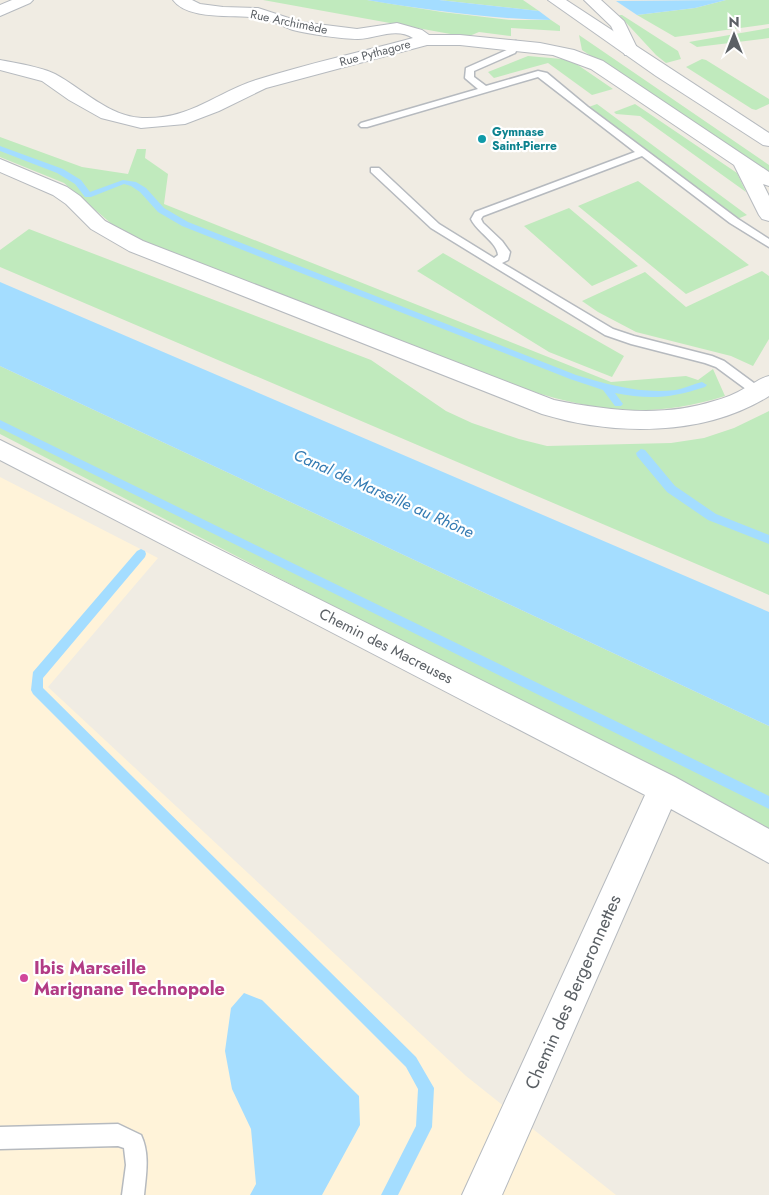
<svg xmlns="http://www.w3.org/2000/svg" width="769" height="1195" font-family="Jost,sans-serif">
	<rect width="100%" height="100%" fill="#f0ece3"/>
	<path fill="#fff3d9" d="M0,477L158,558L48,687L466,1076L616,1195H0Z"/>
	<path fill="#c0eabd" d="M263,0H367L442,12L511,20H551L560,26V31L511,28V36L479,32L467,37Z
		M439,0H523L539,11Z
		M726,0H769V24L675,37L637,15L695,8Z
		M619,15H622L678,51L681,59L666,63L656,55Z
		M769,28V38L697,47L689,42Z
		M579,35L769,165V175L582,50Z
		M528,56L562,59L572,61L613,89L592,95L548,63L494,78L488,72Z
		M702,59L706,60L769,99V104L756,110L752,109L686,67Z
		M597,104L747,215L735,220L586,108Z
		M635,104L737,173L746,192L640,116L616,114L614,112Z
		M0,137L82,167L128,174L137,149H146L145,158L168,174L164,204L611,382L686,376L698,380L713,369L725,396C652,419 596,412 525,389L140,240L114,226L64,183L0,157Z
		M638,181L749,265L686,294L578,206Z
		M569,208L638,266L592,286L524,226Z
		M29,229L371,360L446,411L472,423L519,439L547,446L671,443L704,438L734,428L769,411V595L0,267V250Z
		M443,253L624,356L612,377L549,352L417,271Z
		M762,271L769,276V339L753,366L731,356L636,332L598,312L582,301L645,272L686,307Z
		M0,366L769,726V831L0,434Z"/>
	<path fill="#a4ddff" d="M367,0H439L539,11L551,20C489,19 428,10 367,0Z
		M726,0L695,8L637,15L616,1Z
		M0,282L769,612V726L0,366Z
		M244,993L262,1000L359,1096L360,1125L322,1195H250L256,1184L251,1129L232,1089L225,1051L231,1008Z"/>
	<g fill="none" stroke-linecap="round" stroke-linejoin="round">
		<path fill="#a4ddff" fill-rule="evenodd" d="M0,146L63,169L81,180L90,192L123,180L136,182L146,188L164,208L188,222L576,375C609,385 641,394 676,390C685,388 694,384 702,382L707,385L705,387C671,398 650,400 615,393L623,404L621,406H615L603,390L570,379L182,226L158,212L140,192L131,186L124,184L91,197H85L75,184L57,173L0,151Z
			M0,420L769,796V809L0,428Z
			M641,449L645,450L675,486L716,514L769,535V544L708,520L667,492L637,456L636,453Z
			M141,549L145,551L146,554L145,557L43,678V688L416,1057L434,1088L432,1127L398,1195H381L416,1126L418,1089L406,1067L33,694L31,690L33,672L137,551Z"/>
		<g stroke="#b6babf" stroke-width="3">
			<path id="service" d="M516,41L520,44L515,53L474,71V77L486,86L538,71L547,73L588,107L738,219L769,239V247L730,223L642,156L483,216L481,219L483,223L502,241L510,252L508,260L502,263L613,329L634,336L712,356L724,361L762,389L764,392L762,395H754L716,367L705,363L631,344L605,335L431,228L371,172V168H379L439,224L494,258L498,255C497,242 477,232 471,219L475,212L635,152L538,77L367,127H361L359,125L361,123L478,89L465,78L466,68L509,49L513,42Z
				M118,1124L141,1135C150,1154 146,1174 144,1195H122L126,1165L124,1148L118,1146L0,1149V1127Z"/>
		</g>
		<g stroke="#b6babf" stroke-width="2">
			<path id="minor" d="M12,0H33L30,3L0,16V5Z
				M173,0H192L200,4L223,7L258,8L301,22L357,29L397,23L422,30L429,35H460L540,43L574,50L603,61L769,172V186L763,184L769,196V221L762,219L759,215L734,165L591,69L553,55L460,45H427L266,88L219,111L185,124L141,128L101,118L69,100L42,81L0,70V60C16,63 41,67 55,74C83,89 108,116 142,118C190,120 215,93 256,80C307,64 361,52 413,38C397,27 376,38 358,39C343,39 308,34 293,30C281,26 270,19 257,18C235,14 188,21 173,0Z
				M584,0H601L624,21L639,52L637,55H625L611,26Z
				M0,159L67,187L80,196L105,221L143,241L554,400C605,410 662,418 714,401C725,398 735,394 745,388C754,384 760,378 769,376V396C704,437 613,436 542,414L129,251L91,229L66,204L53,195L0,172Z
				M0,440L675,777L769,829V863L671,809L502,1195H462L645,795L0,460Z"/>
		</g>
		<g stroke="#b6babf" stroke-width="2">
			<path id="tertiary" d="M548,0H566L769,133V146L763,145L656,76Z"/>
		</g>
		<use href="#service" fill="#fff" fill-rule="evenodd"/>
		<use href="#minor" fill="#fff" fill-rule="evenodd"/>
		<use href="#tertiary" fill="#fff" fill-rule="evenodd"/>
	</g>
	<circle fill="#0f9aa8" stroke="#fff" stroke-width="2" cx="482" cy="139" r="5"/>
	<circle fill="#d1479c" stroke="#fff" stroke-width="2" cx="24" cy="978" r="5"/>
	<g text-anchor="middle" stroke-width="4.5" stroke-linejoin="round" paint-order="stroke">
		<g font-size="12" fill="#5b6065" stroke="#fff">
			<text transform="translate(289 22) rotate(12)" y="4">Rue Archimède</text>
			<text transform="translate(375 53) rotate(-15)" y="4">Rue Pythagore</text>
		</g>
		<g font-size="12" font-weight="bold" fill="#0d838f" stroke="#fff" text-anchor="start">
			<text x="492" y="136">Gymnase<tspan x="492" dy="14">Saint-Pierre</tspan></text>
		</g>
		<g font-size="15" fill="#5b6065" stroke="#fff">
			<text transform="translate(386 646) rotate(27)" y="5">Chemin des Macreuses</text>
		</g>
		<g font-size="16" font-style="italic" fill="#337ab2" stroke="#fff">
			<text transform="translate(384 493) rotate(24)" y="6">Canal de Marseille au Rhône</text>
		</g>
		<g font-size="18" font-weight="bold" fill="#b23c85" stroke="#fff" text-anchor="start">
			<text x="34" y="974">Ibis Marseille<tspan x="34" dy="21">Marignane Technopole</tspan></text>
		</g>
		<g font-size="18" fill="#5b6065" stroke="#fff">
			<text transform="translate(573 992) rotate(-66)" y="6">Chemin des Bergeronnettes</text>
		</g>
	</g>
	<g transform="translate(734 35)" stroke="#ffffff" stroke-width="4" paint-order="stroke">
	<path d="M0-4L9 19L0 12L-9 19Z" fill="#5b6065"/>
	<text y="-8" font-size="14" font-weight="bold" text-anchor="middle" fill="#5b6065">N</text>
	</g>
</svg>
